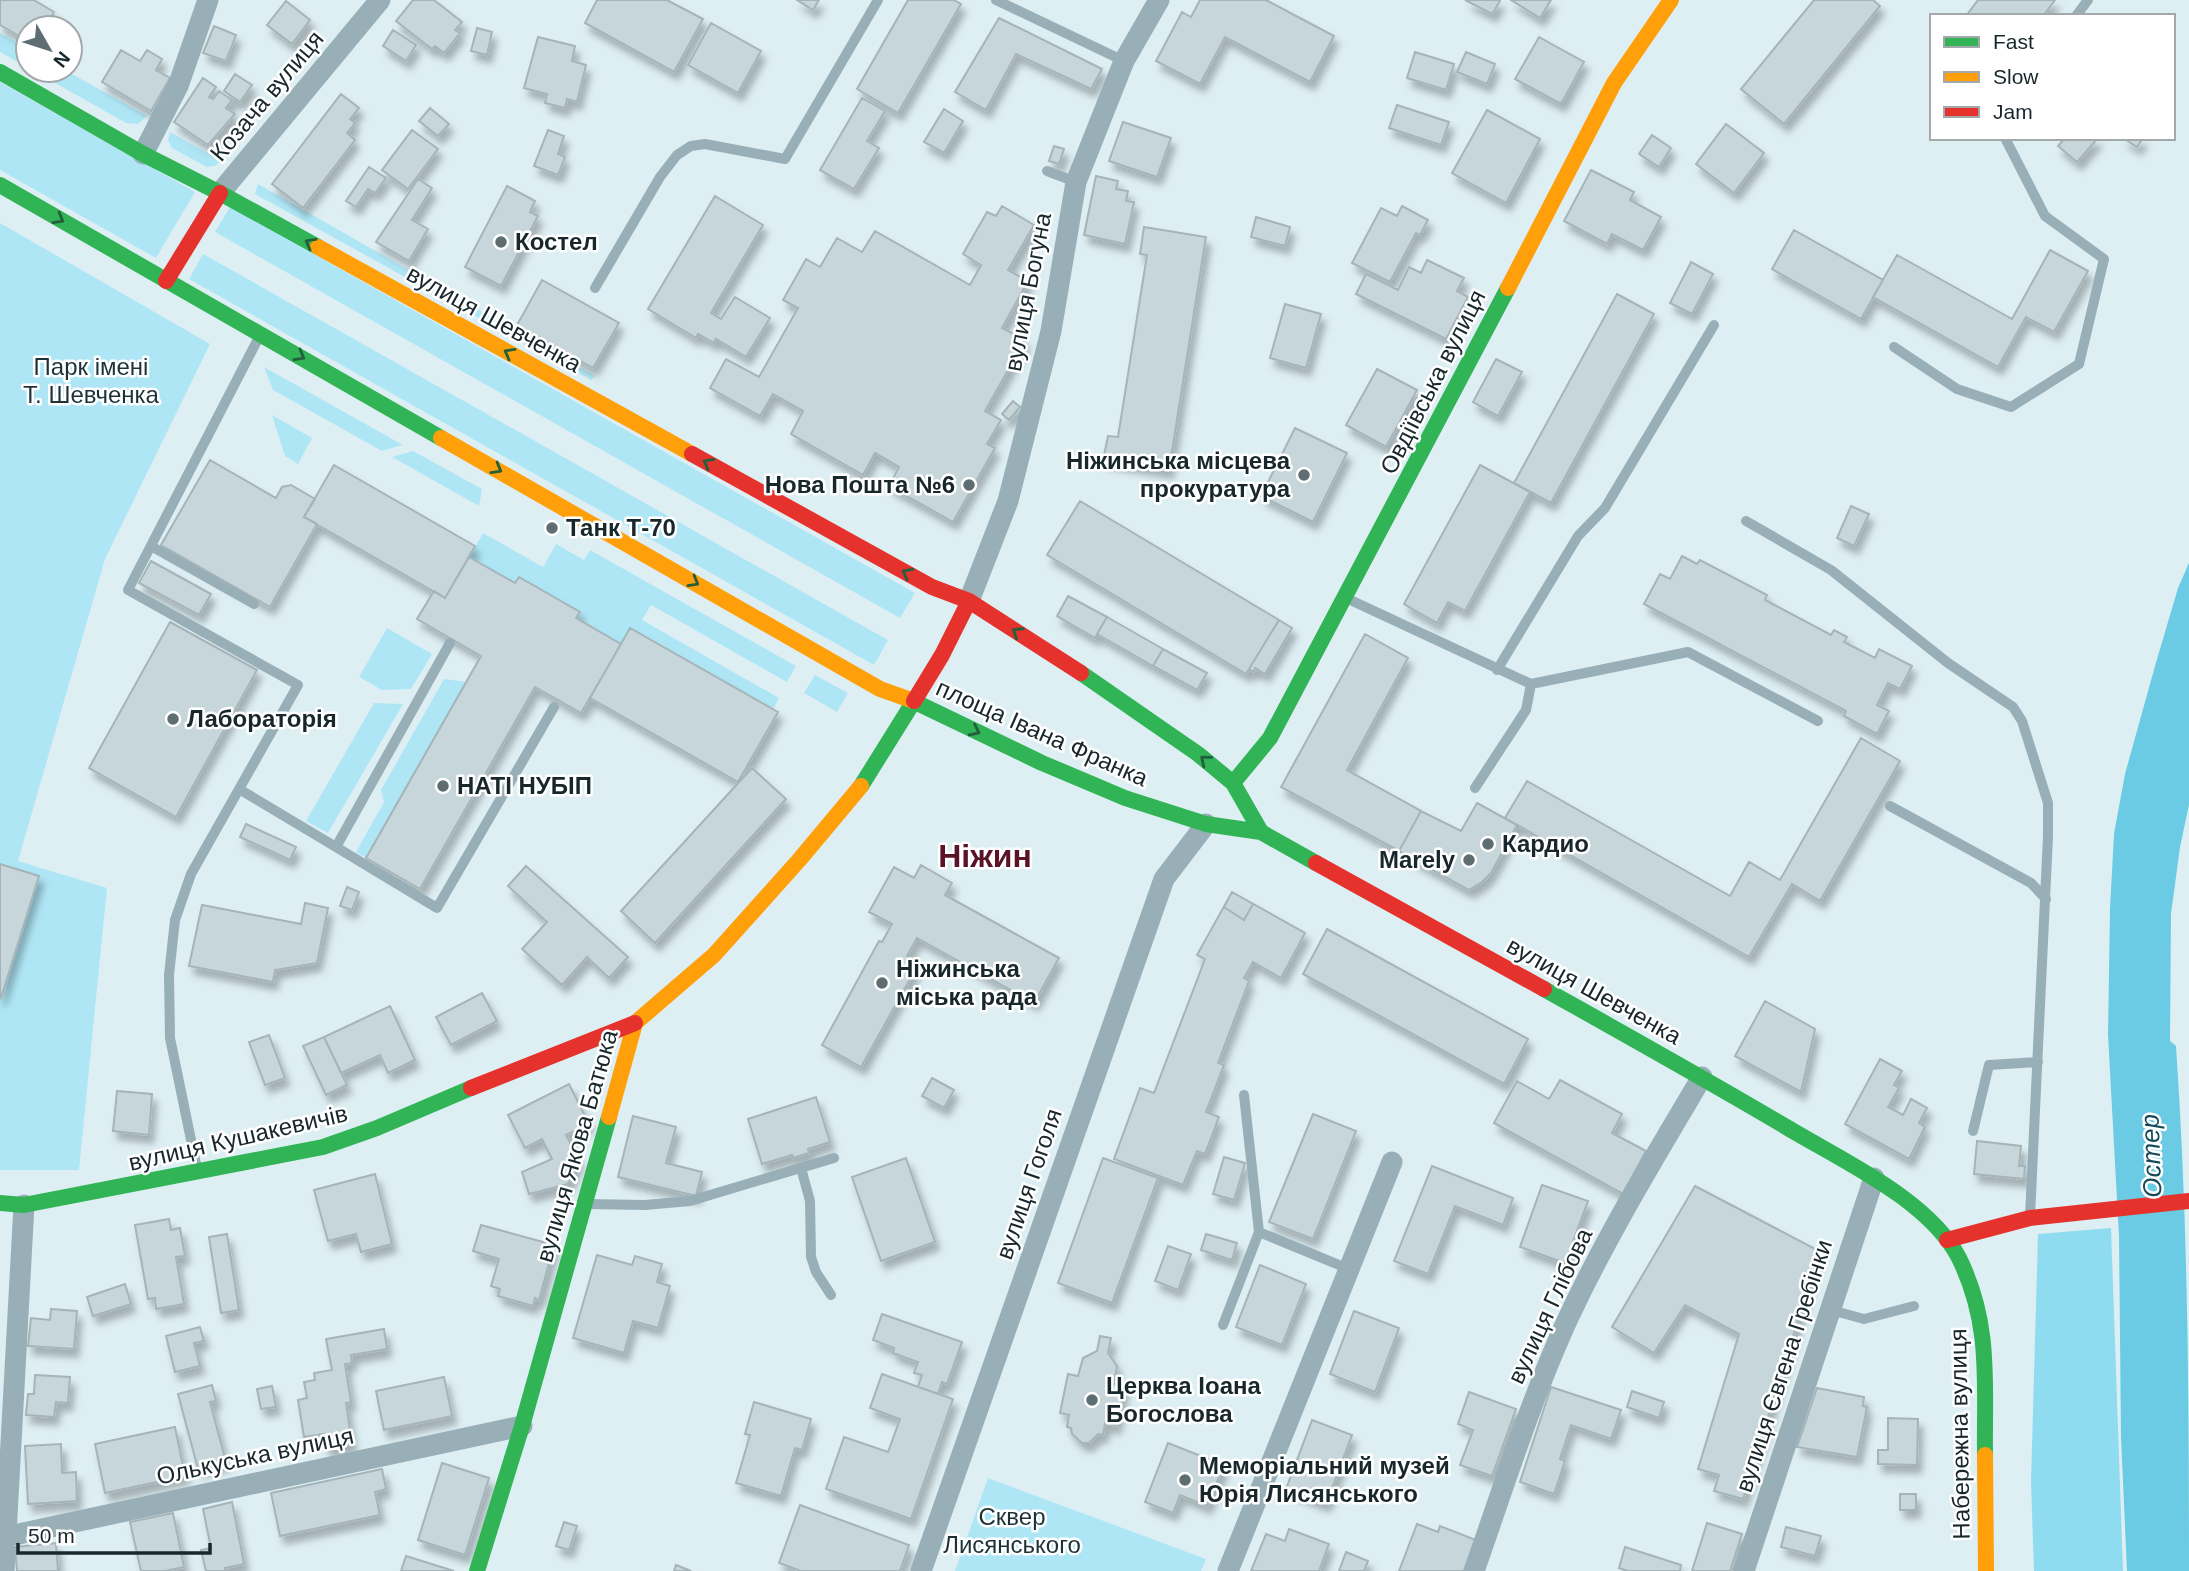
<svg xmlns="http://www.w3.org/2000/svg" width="2189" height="1571" font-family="Arial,sans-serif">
	<defs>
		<filter id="shadow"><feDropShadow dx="4.5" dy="8" stdDeviation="3.5" flood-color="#0004"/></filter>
	</defs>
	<rect width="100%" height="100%" fill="#deeff4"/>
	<path fill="#afe6f6" d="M0,33L28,49V68L0,52Z
		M32,70H65L147,116L138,124L126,123Z
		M0,82L195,192L156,258L0,170Z
		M170,132L221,161L215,166L207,167L172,148L168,140Z
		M258,184L595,376L591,380L255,194Z
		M230,207L915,593L900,618L215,232Z
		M0,223L210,344L105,559L18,861L107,888L79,1170H0Z
		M203,254L888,640L874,665L189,279Z
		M264,367L403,445L382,451L273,390Z
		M272,415L312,438L298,464L285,456Z
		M413,451L482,489L479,506L392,457Z
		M483,533L543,567L556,544L584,560L590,550L796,666L787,682L651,605L642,620L779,698L773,709L631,628L621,644L576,618L580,612L519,577L515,583L469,557Z
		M387,628L432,654L411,689L382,690L359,677Z
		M815,675L848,693L837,712L804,693Z
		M444,679L467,682L366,858L356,852L384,802L381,790Z
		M374,703L403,704L328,833L306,821Z
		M988,1478L1206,1559L1201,1571H955Z"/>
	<path fill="#8fdbf0" d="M2111,1228L2123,1571H2034L2031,1482L2038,1234Z"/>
	<path fill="#6ccbe4" d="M2189,563V805L2180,847L2171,914L2170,1041L2176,1046C2188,1221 2189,1396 2189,1571H2127L2121,1437L2119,1236L2108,1035L2110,909L2114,834L2125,774L2155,666L2178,588Z"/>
	<path fill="#c7d6da" stroke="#a5b4b8" stroke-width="2" filter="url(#shadow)" d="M0,0H34L54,12L45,28H28V41L0,25Z
		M413,0H434L462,22L455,30L460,33L444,53L435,46L432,49L396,21Z
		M597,0H667L703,19L674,72L585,23Z
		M797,0H819L813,10Z
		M908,0H954L961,4L898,113L857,89Z
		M1200,0H1266L1334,36L1310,82L1225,37L1200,84L1156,61L1182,12L1191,17Z
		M1465,0H1498L1500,1L1492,14Z
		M1511,0H1551L1540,18Z
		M1814,0H1873L1880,6L1784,124L1741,89Z
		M1978,0H2055L2043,16H1966Z
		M286,1L310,20L292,44L267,25Z
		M999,18L1102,69L1091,89L1016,54L986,110L955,92Z
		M711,23L761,51L738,93L688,65Z
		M214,26L236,35L226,61L203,53Z
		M477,28L492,32L487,55L471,51Z
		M393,30L416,45L406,61L383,46Z
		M538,37L575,46L572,61L586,65L577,102L567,99L565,108L545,103L547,94L524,88Z
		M1539,37L1584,62L1561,104L1515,79Z
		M121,50L140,61L147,50L162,59L156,70L170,78L151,111L102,82Z
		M1415,52L1454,64L1446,90L1407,78Z
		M1466,52L1495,64L1487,84L1457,72Z
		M235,74L252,85L240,102L224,91Z
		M203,78L216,87L209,97L213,99L219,91L232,100L226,108L235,114L208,145L174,122Z
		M341,94L359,108L350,119L355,123L347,133L355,140L303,208L272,184Z
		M862,98L885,111L867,141L879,148L854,189L820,170Z
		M1397,105L1449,122L1441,145L1389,128Z
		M430,108L449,124L438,136L419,121Z
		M944,109L963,121L944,153L924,142Z
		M1487,110L1540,139L1506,203L1452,173Z
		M1123,122L1171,138L1157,177L1109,161Z
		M1726,124L1764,153L1734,193L1696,164Z
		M412,130L438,149L408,189L382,170Z
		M548,130L564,136L558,154L565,157L558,175L534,166Z
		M1652,135L1671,148L1659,167L1639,154Z
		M2065,138H2098L2077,162L2058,146Z
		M2123,138H2143L2137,147Z
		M1054,146L1064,149L1059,164L1049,161Z
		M369,167L386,178L375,193L368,189L356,207L346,201Z
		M1591,170L1634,192L1630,200L1661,217L1643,250L1612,234L1607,244L1564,221Z
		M1096,176L1118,181L1116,189L1128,191L1126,201L1134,202L1125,244L1084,235Z
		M418,179L432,188L412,220L428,229L409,261L376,242Z
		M507,186L535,201L530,212L538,216L501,286L465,267Z
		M715,196L763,225L711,313L721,319L735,297L770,318L746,357L716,339L714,343L698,334L696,338L648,309Z
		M1002,206L1034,225L1008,270L1028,281L1002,328L1025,340L985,411L1001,420L987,444L995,448L953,522L889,486L899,467L875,453L863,475L791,434L803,411L773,394L760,416L710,388L726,359L759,377L798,308L783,300L806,259L820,267L837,238L862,252L875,231L970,285L981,265L963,254L987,212L996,216Z
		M1402,206L1428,220L1420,235L1416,233L1390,282L1352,263L1381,208L1397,216Z
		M1256,217L1290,227L1285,246L1251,237Z
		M1144,227L1206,237L1169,470L1103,460L1108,436L1118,437L1147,255L1140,254Z
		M1794,230L1883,280L1861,319L1772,269Z
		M2050,250L2088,271L2054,332L2026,317L1998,367L1873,297L1897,255L2012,319Z
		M1427,260L1464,278L1457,291L1468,297L1446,339L1356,294L1366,274L1398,290L1409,267L1421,273Z
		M1691,262L1713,274L1692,314L1670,303Z
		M542,280L619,323L593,368L517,325Z
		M1617,294L1654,314L1551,503L1514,483Z
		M1285,304L1321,314L1306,368L1270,358Z
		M1496,359L1522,372L1498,416L1473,402Z
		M1377,369L1417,390L1386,447L1346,425Z
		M1013,401L1020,407L1009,420L1002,414Z
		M1295,428L1347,453L1313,522L1261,496Z
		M210,460L276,498L282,487L291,485L315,499L304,517L317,524L270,607L161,545Z
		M334,465L475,546L445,598L304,517Z
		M1480,465L1530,492L1465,611L1448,602L1437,623L1404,604Z
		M1080,501L1279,620L1246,674L1047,555Z
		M1851,506L1869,514L1854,546L1837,538Z
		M1682,556L1697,564L1700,560L1767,595L1765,600L1831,635L1834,630L1847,637L1844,642L1875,658L1879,649L1912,666L1900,689L1888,683L1877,705L1889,711L1877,734L1844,716L1846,711L1644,604L1660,574L1670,579Z
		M469,557L515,583L519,577L580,612L576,618L621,644L581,713L535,687L420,889L366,858L481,656L417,619L434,591L445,598Z
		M151,561L211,594L199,615L139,583Z
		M1068,596L1107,617L1095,638L1057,616Z
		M1107,617L1163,649L1153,666L1097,634Z
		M1279,620L1292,628L1265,674L1255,668L1254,672L1249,669Z
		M170,622L257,670L176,817L89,768Z
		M630,628L778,712L738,782L590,698Z
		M1365,634L1408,658L1347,770L1421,811L1399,851L1281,787Z
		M1163,649L1207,673L1197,690L1153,666Z
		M1861,738L1900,761L1820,901L1792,884L1749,957L1505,818L1527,781L1730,896L1749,862L1780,880Z
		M752,768L786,799L655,943L621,911Z
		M1477,803L1517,825L1491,873L1482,882L1469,890L1399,851L1421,811L1461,831Z
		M246,824L296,847L290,860L240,837Z
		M0,864L39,876L1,998L0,997Z
		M921,865L952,883L945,895L1059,958L1034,1003L917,938L907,956L919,963L861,1067L822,1045L879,941L882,942L892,924L869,912L894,867L914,878Z
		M526,866L628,957L609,978L587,957L562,985L522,949L547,922L508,886Z
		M347,887L359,892L352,910L340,906Z
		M1232,892L1305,933L1281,978L1253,962L1244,978L1249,981L1218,1063L1224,1065L1206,1112L1219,1117L1205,1154L1197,1151L1183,1185L1114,1159L1140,1088L1154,1093L1205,959L1197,955Z
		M1232,892L1253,904L1244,920L1224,907Z
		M305,903L328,908L317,963L275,970L273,982L189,966L202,905L301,924Z
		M1327,929L1528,1039L1504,1084L1303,974Z
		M482,993L497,1021L451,1045L436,1017Z
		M1765,1001L1815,1029L1801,1092L1735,1056Z
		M390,1006L415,1060L388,1073L380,1055L341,1073L324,1037Z
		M269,1035L285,1078L265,1085L249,1042Z
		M324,1037L347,1085L326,1095L303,1046Z
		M1880,1059L1902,1071L1894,1085L1899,1088L1888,1107L1903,1115L1911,1099L1927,1108L1919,1123L1925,1127L1909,1159L1845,1124Z
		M932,1078L954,1090L944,1108L922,1096Z
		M1560,1080L1622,1114L1612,1133L1646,1151L1623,1194L1494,1123L1517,1081L1549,1099Z
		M569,1084L589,1124L566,1135L579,1160L568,1184L529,1194L522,1172L552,1159L542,1139L525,1148L508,1115Z
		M117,1091L152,1094L149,1135L113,1131Z
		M816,1097L830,1142L808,1149L809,1153L793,1158L792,1155L762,1164L748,1119Z
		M1313,1114L1356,1131L1313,1239L1269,1222Z
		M633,1116L676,1127L666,1163L702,1172L696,1196L618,1177Z
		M1977,1141L2021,1146L2019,1166H2025L2024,1179L1974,1174Z
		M1224,1157L1245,1163L1234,1200L1213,1194Z
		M906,1158L935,1242L881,1261L852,1177Z
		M1103,1158L1158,1178L1112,1303L1058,1283Z
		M1432,1166L1513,1198L1503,1225L1455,1206L1428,1274L1394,1261Z
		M375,1174L392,1244L361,1252L356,1234L328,1241L314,1190Z
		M1542,1185L1588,1201L1565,1263L1520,1247Z
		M1695,1186L1819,1251L1743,1499L1714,1491L1719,1475L1698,1469L1739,1334L1685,1305L1654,1353L1612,1327Z
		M169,1219L171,1230L180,1228L185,1256L176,1257L184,1304L156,1309L155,1298L148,1299L135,1225Z
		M481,1225L554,1245L539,1300L535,1298L533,1306L498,1296L500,1289L491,1286L499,1259L473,1251Z
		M227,1234L239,1310L221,1313L209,1237Z
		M1206,1234L1237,1243L1232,1260L1201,1250Z
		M1168,1246L1191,1254L1178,1290L1155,1281Z
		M597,1255L632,1265L635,1256L662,1264L657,1282L670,1286L658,1328L633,1321L624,1353L573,1338Z
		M1260,1265L1306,1284L1282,1345L1236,1327Z
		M125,1284L131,1304L93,1316L87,1297Z
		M51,1309L77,1311L74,1349L28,1346L31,1318L50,1320Z
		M1354,1311L1399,1328L1375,1392L1330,1374Z
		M882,1314L962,1342L947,1384L942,1382L938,1394L918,1387L922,1375L914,1373L918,1362L893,1353L894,1348L873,1340Z
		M200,1327L204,1341L194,1343L200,1366L175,1372L166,1336Z
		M384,1329L387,1349L351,1355L352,1363L345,1364L351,1402L346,1403L352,1444L326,1449L324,1434L304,1437L298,1400L307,1398L304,1382L315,1380L314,1373L332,1370L326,1339Z
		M1100,1336L1111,1338L1108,1353L1117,1366L1114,1384L1124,1387L1116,1426L1105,1423L1103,1435L1098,1434L1089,1443H1082L1072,1434L1071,1428L1067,1427L1069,1415L1060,1413L1068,1374L1078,1376L1083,1358L1097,1351Z
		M882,1374L953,1399L911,1519L826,1489L844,1437L888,1452L900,1419L870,1408Z
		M35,1375L70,1377L68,1403L56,1402L54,1417L26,1415L28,1394H34Z
		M444,1377L452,1416L384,1430L376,1391Z
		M212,1385L216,1401L210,1402L226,1462L198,1469L178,1394Z
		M272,1386L276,1407L261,1409L257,1389Z
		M1551,1387L1621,1410L1611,1439L1571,1425L1560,1459L1565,1461L1554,1494L1520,1482Z
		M1817,1388L1864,1397L1863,1406L1867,1407L1857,1457L1797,1447Z
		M1632,1391L1664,1402L1659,1418L1627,1407Z
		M1469,1392L1516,1409L1492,1476L1460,1465L1473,1430L1458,1424Z
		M754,1402L811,1419L802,1450L795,1448L781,1496L736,1483L750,1435L745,1434Z
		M1888,1418L1918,1419L1917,1465L1878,1464V1450H1888Z
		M1312,1420L1352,1435L1326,1504L1286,1489Z
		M175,1427L185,1476L105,1493L95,1444Z
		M1168,1443L1224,1465L1207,1506L1180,1495L1173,1513L1145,1502Z
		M61,1444L62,1473L76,1472L77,1501L28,1504L25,1446Z
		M442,1463L489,1478L465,1555L418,1540Z
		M382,1469L386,1489L375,1492L380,1515L280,1536L271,1493Z
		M1900,1494H1916V1510H1900Z
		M232,1502L244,1564L225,1568L226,1571H206L201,1550L211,1548L203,1509Z
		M800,1505L909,1545L900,1571H801L779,1563Z
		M173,1513L184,1567L165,1571H141L130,1522Z
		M564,1522L577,1526L569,1550L556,1546Z
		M1707,1523L1742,1534L1730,1571H1692Z
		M1417,1524L1438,1532L1440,1526L1476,1540L1464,1571H1399Z
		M1786,1527L1821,1536L1815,1556L1781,1547Z
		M1289,1529L1329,1544L1319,1571H1251L1266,1534L1285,1541Z
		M56,1543L58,1571H17L15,1547Z
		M1625,1547L1681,1565L1680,1571H1628L1619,1568Z
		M1346,1552L1368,1561L1364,1571H1339Z
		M406,1556L454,1571H401Z
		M676,1565L691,1571H674Z"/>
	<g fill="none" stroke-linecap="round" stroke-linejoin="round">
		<path stroke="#98afb7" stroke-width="10" d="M996,0L1124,61
			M2076,16L2088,0
			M1047,171L1076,182
			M595,288L660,177L677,155L691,146L705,144L785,159L878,0
			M1894,347L1957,389L2011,407L2079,364L2104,259L2045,216L2005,138
			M1746,521L1831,570L1948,663L2013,707L2022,721L2048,803V836L2030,1216
			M151,546L254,604
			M1346,598L1531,684L1688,652L1818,721
			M1497,670L1578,536L1605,508L1714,325
			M1475,788L1526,710L1531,684
			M239,789L336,847L450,643
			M1890,806L2031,883L2046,899
			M336,847L437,908L554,707
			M1244,1095L1259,1232
			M1973,1131L1989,1065L2038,1062
			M801,1168L810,1201L811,1257L816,1272L831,1295
			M197,1169L170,1038L169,975L175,920L191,874L298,685L128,590L258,339
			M586,1204L645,1205L690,1201L834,1158
			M1831,1310L1864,1319L1914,1306
			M1223,1325L1259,1232L1349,1269"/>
		<path stroke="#98afb7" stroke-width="21" d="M143,154L178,86L208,0
			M220,193L380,0
			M969,601L1008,501L1051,331L1076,182L1124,61L1159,0
			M0,1538L522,1426
			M4,1571L24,1205
			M921,1571L1164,879L1206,824
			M1228,1571L1392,1162
			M1474,1571C1503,1489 1529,1405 1565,1325C1604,1240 1654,1158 1702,1077
			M1744,1571L1874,1178"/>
		<path stroke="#30b455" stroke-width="16" d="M0,72L143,154L220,193L318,247
			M0,185L441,438
			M1081,673L1198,754L1233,783L1261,832
			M911,700L1042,763L1125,798L1206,824L1261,832L1316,863
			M1233,783L1270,738L1508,288
			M861,786L914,701
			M1544,989C1626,1035 1707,1080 1788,1128C1843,1161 1929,1200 1959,1258C1992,1325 1984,1384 1985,1455
			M0,1203L24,1205L323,1147L377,1128L471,1088
			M477,1571L522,1426L609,1117"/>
		<path stroke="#ff9f0a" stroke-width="16" d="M318,247L692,454
			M1508,288L1614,83L1671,0
			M441,438L880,689L911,700
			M609,1117L635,1023L714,955L800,859L861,786
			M1985,1455L1986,1571"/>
		<path stroke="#e5322d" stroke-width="16" d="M166,281L220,193
			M692,454L932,587L969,601L1081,673
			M914,701L942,655L969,601
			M1316,863L1544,989
			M471,1088L635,1023
			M1947,1240L2030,1218L2189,1201"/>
	</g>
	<defs><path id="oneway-chevron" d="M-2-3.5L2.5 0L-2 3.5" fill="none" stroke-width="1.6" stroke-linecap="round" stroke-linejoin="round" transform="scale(1.75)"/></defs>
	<g stroke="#225f3c">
		<use href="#oneway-chevron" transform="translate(59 219) rotate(30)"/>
		<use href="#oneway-chevron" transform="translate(310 243) rotate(-151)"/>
		<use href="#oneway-chevron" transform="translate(509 353) rotate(-151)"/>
		<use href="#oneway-chevron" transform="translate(300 356) rotate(30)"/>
		<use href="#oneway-chevron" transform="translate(708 463) rotate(-151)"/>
		<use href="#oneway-chevron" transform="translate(497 469) rotate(30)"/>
		<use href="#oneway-chevron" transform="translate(907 573) rotate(-151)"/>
		<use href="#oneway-chevron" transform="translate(694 582) rotate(30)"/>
		<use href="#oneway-chevron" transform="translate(1017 632) rotate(-147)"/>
		<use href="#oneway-chevron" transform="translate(975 731) rotate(26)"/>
		<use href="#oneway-chevron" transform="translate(1205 760) rotate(-141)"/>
	</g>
	<g fill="#5d6d71" stroke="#fff" stroke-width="2.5">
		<circle cx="501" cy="242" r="7"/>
		<circle cx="1304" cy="475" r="7"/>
		<circle cx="969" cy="485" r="7"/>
		<circle cx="552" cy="528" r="7"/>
		<circle cx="173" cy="719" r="7"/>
		<circle cx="443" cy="786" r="7"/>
		<circle cx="1488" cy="844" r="7"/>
		<circle cx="1469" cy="860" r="7"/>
		<circle cx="882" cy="983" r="7"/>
		<circle cx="1092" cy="1400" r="7"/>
		<circle cx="1185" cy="1480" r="7"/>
	</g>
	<g text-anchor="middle" stroke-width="5" stroke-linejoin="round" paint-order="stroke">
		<g font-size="24" fill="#18272b" stroke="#fff">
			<text transform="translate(267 96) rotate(-50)" y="8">Козача вулиця</text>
			<text transform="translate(1028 292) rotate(-79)" y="8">вулиця Богуна</text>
			<text transform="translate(494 319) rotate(29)" y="8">вулиця Шевченка</text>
			<text transform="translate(1433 382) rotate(-63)" y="8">Овдіївська вулиця</text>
			<text transform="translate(1042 733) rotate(24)" y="8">площа Івана Франка</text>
			<text transform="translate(1594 991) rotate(29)" y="8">вулиця Шевченка</text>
			<text transform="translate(238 1138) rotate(-13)" y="8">вулиця Кушакевичів</text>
			<text transform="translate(577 1146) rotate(-74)" y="8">вулиця Якова Батюка</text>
			<text transform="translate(1029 1184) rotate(-71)" y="8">вулиця Гоголя</text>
			<text transform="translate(1550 1306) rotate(-65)" y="8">вулиця Глібова</text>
			<text transform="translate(1784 1366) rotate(-72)" y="8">вулиця Євгена Гребінки</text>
			<text transform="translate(1960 1434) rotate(-91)" y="8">Набережна вулиця</text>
			<text transform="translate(255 1456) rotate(-12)" y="8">Олькуська вулиця</text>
		</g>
		<g font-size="24" font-weight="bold" fill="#18272b" stroke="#fff" text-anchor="start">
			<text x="515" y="250">Костел</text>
			<text x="1290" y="469" text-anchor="end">Ніжинська місцева<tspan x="1290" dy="28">прокуратура</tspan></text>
			<text x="955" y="493" text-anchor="end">Нова Пошта №6</text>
			<text x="566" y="536">Танк Т-70</text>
			<text x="187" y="727">Лабораторія</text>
			<text x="457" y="794">НАТІ НУБІП</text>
			<text x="1502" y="852">Кардио</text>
			<text x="1455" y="868" text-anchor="end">Marely</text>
			<text x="896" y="977">Ніжинська<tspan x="896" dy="28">міська рада</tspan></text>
			<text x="1106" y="1394">Церква Іоана<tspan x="1106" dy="28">Богослова</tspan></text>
			<text x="1199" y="1474">Меморіальний музей<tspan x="1199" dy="28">Юрія Лисянського</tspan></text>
		</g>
		<g font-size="24" fill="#1d3238" stroke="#fff">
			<text x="91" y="375">Парк імені<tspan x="91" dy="28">Т. Шевченка</tspan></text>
			<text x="1012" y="1525">Сквер<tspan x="1012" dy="28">Лисянського</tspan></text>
		</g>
		<g font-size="26" font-style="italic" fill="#154b59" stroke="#fff">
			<text transform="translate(2151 1156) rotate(-92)" y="9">Остер</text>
		</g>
		<g font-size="32" font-weight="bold" fill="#591427" stroke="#fff">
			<text x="985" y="867">Ніжин</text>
		</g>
	</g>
	<rect x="1930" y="14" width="245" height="126" fill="#ffffff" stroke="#a3a9aa" stroke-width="2"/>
	<rect x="1944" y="37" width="35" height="10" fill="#30b455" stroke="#a3a9aa" stroke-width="2"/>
	<text x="1993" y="49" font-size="21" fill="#18272b">Fast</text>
	<rect x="1944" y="72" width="35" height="10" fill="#ff9f0a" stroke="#a3a9aa" stroke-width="2"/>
	<text x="1993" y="84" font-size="21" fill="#18272b">Slow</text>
	<rect x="1944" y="107" width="35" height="10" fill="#e5322d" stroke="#a3a9aa" stroke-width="2"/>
	<text x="1993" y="119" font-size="21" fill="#18272b">Jam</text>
	<g transform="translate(49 49) rotate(129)"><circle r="33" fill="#ffffff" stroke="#a3a9aa" stroke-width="2"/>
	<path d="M0-5L12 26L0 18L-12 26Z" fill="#5d6d71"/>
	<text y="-10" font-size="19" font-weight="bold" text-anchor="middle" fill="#18272b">N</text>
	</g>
	<path d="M18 1543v10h192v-10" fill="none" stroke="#18272b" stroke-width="3.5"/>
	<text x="28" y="1543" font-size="21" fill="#18272b" stroke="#ffffff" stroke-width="5" paint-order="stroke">50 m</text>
</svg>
